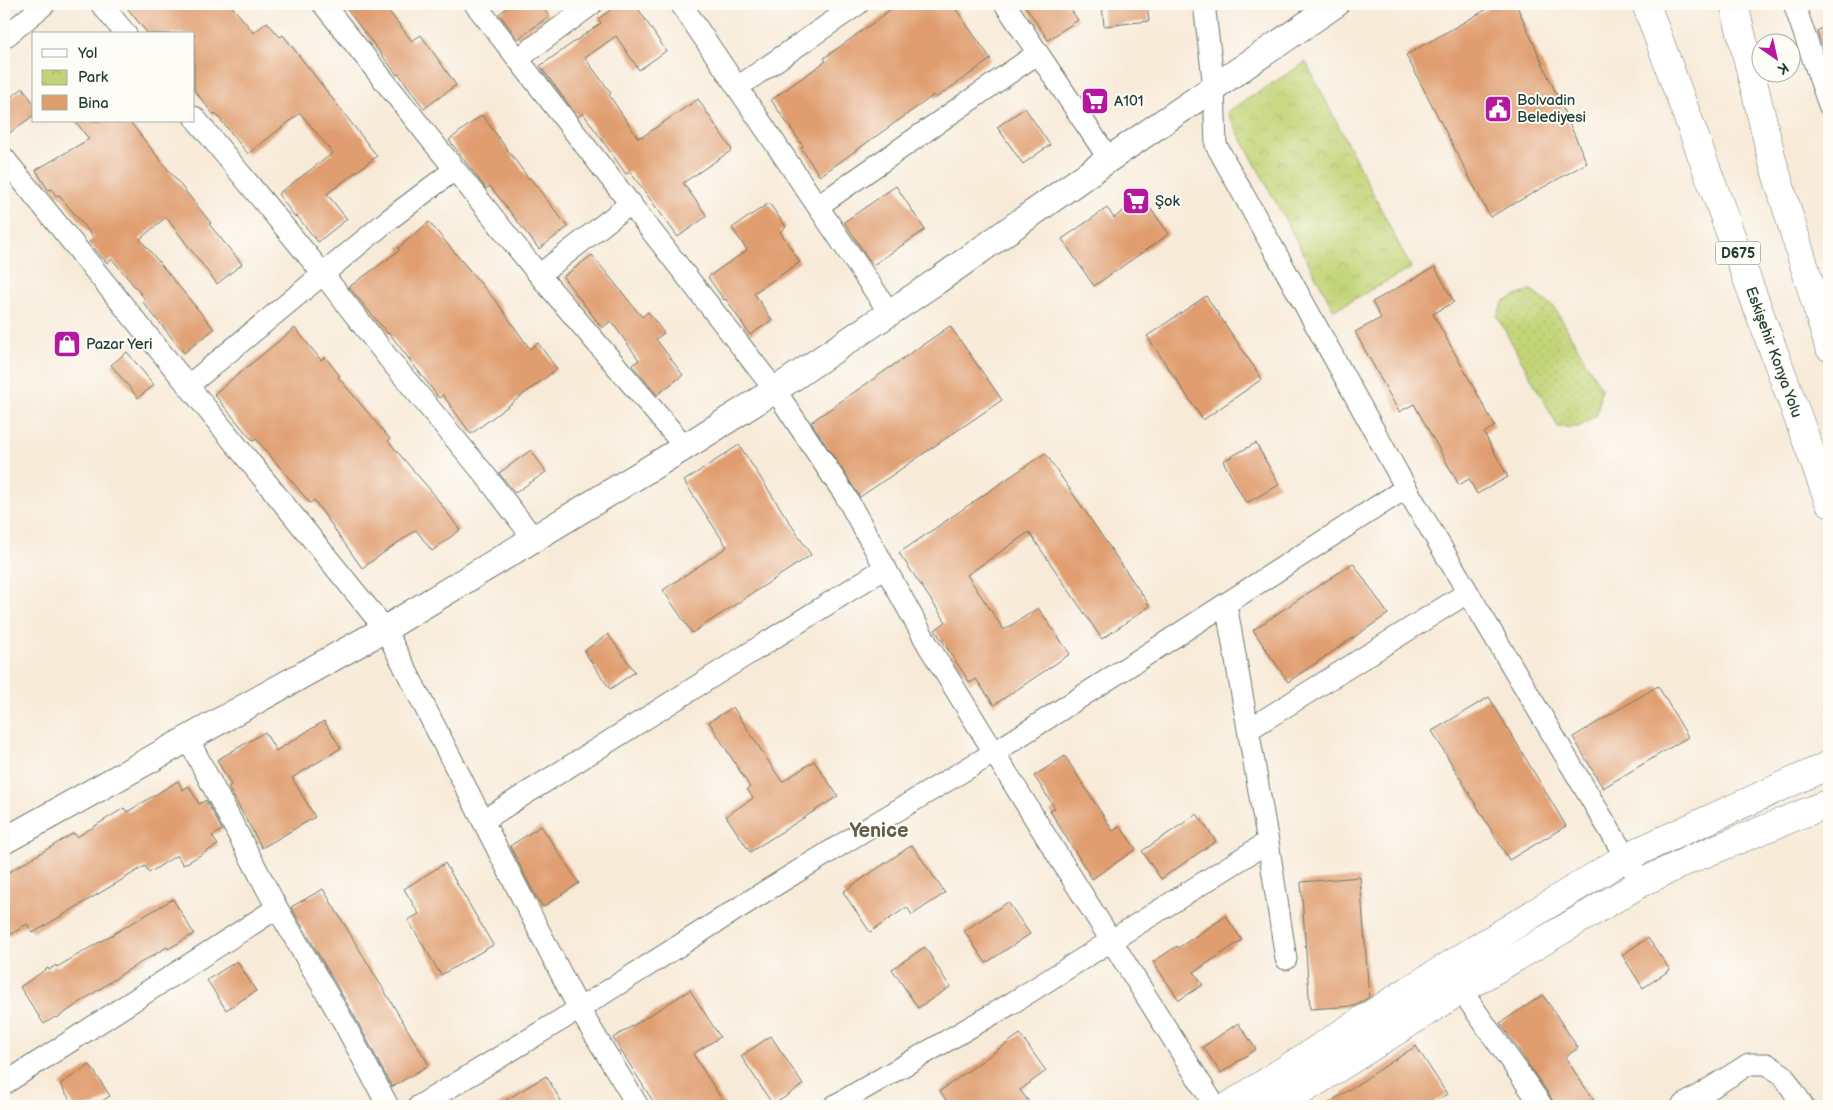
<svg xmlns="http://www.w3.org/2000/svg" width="1833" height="1110" font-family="'Balsamiq Sans',sans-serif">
	<defs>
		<pattern id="grass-dots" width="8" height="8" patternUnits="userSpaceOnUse" patternTransform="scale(1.25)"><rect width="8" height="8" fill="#c3d477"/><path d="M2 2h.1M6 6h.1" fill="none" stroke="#a7b768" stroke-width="1.8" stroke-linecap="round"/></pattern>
		<pattern id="park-crowns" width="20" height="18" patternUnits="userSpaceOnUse" patternTransform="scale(1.25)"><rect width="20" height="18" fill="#c3d477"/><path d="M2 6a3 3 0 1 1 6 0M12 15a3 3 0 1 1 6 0" fill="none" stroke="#a7b768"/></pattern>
	</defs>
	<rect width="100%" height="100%" fill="#fdfcf7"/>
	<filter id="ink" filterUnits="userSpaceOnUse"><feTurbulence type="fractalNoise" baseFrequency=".02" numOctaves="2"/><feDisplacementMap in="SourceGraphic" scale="10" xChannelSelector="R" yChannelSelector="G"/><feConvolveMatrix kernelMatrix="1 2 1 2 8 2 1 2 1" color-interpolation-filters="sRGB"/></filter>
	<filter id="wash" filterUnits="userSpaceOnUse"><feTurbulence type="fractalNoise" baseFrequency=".0096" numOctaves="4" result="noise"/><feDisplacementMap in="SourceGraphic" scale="20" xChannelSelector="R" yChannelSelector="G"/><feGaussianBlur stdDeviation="1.12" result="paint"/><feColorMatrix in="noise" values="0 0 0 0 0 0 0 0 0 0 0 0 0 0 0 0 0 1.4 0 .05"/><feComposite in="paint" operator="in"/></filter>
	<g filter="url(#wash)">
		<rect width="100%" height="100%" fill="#f8ead8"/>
		<path fill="url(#grass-dots)" stroke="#718856" d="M1531,290L1555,308L1601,388L1597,415L1579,427H1558L1497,316L1504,301Z"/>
		<path fill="url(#park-crowns)" stroke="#718856" d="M1306,62L1411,268L1334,310L1227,112Z"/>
		<g id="blocks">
			<path fill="#e09e6f" d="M124,4H230L254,33L267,22L280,37L283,35L377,156L327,194L347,219L318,242L297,216L295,217L278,194L333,153L300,113L248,154L215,113L214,115L194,90V34H148Z
				M343,4H383L412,41L421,35L456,85L424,109L399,74L397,75Z
				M512,4H540L549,16L518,39L499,14Z
				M619,4H635L666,51L639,70L616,36L585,58L611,93L609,95L638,138L641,136L642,137L698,99L732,150L683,183L707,216L678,237L630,172L626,174L583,113L578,117L540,66L601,23L598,19Z
				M898,4H952L991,59L936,98L934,95L820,176L801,148L803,146L771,100L826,61L824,58L884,15V14Z
				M1024,4H1067L1078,20L1048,40Z
				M1102,4H1147L1149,21L1104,26Z
				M1496,4H1516L1587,163L1490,217L1406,55Z
				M1829,24V68L1817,31Z
				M23,88L34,104V115L4,137V102Z
				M1025,108L1050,145L1023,164L997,127Z
				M482,115L529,179L530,178L568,227L539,249L490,186L486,189L449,140Z
				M75,121H129L199,208L211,223L209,224L242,264L217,284L166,217L140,239L214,329L184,353L142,301L145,299L112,259L107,263L89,242L94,238L59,195L56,196L52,189L48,190L36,170L89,139Z
				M896,186L925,230L873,265L844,222Z
				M1142,197L1169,234L1094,286L1062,239L1107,208L1114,218Z
				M769,203L786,227L780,232L800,262L754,293L772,320L750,335L726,299L724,300L708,277L747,250L732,228Z
				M429,222L498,304L530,349L538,343L557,369L471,434L443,395L439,398L389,333L388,334L349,287L400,250L398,248Z
				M592,255L642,317L648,312L664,333L656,339L683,375L657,395L632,365L639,360L611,321L602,328L563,277Z
				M1435,267L1454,302L1433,314L1495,426L1484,433L1508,477L1477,494L1469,479L1459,485L1414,404L1399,412L1355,332L1381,318L1372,302Z
				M1206,296L1262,379L1203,420L1147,336Z
				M950,326L1002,400L860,497L811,422Z
				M295,328L321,360L325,357L340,376L338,377L390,439L388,441L432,492L460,530L432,551L416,530L362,568L314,500L310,503L256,439L254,441L247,434L214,394Z
				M127,352L154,385L138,398L111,365Z
				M1256,443L1279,485L1246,503L1223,461Z
				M739,445L811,555L692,633L663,590L727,547L684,481Z
				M531,450L546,472L515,493L499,473Z
				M1045,453L1150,606L1102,639L1029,532L967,575L1004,630L1038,608L1070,654L994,705L976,679L970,683L935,630L946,622L899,553Z
				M1353,563L1388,614L1288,682L1253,630Z
				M608,634L635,672L610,689L584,651Z
				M1658,686L1688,737L1603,788L1573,737Z
				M1489,697L1566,826L1509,860L1432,731Z
				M733,707L782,782L814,761L838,796L750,852L726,816L753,798L747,789L750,787L709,722Z
				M324,721L341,748L292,778L315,817L262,848L228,787L231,785L217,760L265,732L276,751Z
				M1065,756L1113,831L1120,826L1136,849L1092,879L1050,811L1055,808L1034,776Z
				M178,781L183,790L189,786L199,804L206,800L222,830L212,836L218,845L183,865L177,855L149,873L145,866L33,933L27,924L4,939V875L74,833L77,837L124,808L127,812Z
				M1197,814L1216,841L1161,879L1142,851Z
				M541,826L579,883L543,907L534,893L510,846Z
				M912,845L945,893L912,915L907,907L870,932L843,892Z
				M445,863L493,945L441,975L408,920L419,914L404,889Z
				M1360,877L1369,997L1355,1006L1310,1009L1301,882Z
				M323,889L429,1065L392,1087L355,1017L291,907Z
				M173,899L194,934L168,949L167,947L125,972L57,1018L55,1017L44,1024L20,987L48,968L49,970L56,965L57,967Z
				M1008,902L1030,934L986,963L964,931Z
				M1226,916L1242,940L1194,972L1203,985L1179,1000L1153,962L1177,946L1178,948Z
				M1648,938L1670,970L1643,988L1622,955Z
				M925,947L950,987L918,1008L892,969Z
				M237,961L256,991L226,1010L207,980Z
				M690,990L720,1037L693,1054L726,1106H656L613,1038Z
				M1543,995L1578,1048L1565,1057L1597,1106H1554L1552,1099L1500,1023Z
				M1238,1023L1256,1049L1221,1073L1203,1047Z
				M1020,1034L1046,1071L1020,1090L1032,1106H950L940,1091Z
				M771,1036L803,1085L773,1105L741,1056Z
				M1416,1046L1447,1094L1428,1106H1324Z
				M90,1065L110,1096L94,1106H74L60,1084Z
				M546,1076L564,1106H496Z"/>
		</g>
	</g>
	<g filter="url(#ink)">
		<use href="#blocks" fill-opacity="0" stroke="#6b7a6d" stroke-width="1"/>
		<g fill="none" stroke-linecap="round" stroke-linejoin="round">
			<g stroke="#6b7a6d" stroke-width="23">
				<path id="minor" d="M101,4L126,34
					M323,4L539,275L685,447
					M475,4L775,390L845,495L928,645L1050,843L1215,1106
					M681,4L889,312
					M1005,4L1109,159
					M1204,4L1214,87L1216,145L1406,488L1641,883
					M1794,4L1829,105
					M4,38L45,4
					M519,58L592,4
					M738,87L858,4
					M194,117L323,274L389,359L485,475L534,539
					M4,158L385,629L579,1009L638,1106
					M818,206L1038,53
					M539,275L631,203
					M189,385L387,221L454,170
					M1226,604L1268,842L1286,959
					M1248,730L1467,593
					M188,739L277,908L344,1023L388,1106
					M484,820L885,568
					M1454,978L1461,990L1542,1106
					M4,1084L277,908
					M419,1106L579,1009L756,897L878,822L995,752L1406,488
					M834,1106L1012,1003L1268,842
					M1682,1106L1749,1064H1767L1783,1075L1803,1106"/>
			</g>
			<g stroke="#6b7a6d" stroke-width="28">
				<path id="tertiary" d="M4,841L385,629L685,447L775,390L937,281L1109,159L1336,4"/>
			</g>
			<g stroke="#6b7a6d" stroke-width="29">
				<path id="secondary" d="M1229,1106L1409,990L1626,857L1829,765
					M1278,1106L1461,990L1641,883L1691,859L1829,803"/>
			</g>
			<g stroke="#6b7a6d" stroke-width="29">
				<path id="trunk" d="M1646,4L1829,502
					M1734,4L1773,163L1829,347"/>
			</g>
			<use href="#minor" stroke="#fff" stroke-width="21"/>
			<use href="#tertiary" stroke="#fff" stroke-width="26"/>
			<use href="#secondary" stroke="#fff" stroke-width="28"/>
			<use href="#trunk" stroke="#fff" stroke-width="28"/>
		</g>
	</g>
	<defs>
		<g id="supermarket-square" transform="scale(1.4375)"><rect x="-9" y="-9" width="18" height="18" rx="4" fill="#b5179e" stroke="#fdfcf7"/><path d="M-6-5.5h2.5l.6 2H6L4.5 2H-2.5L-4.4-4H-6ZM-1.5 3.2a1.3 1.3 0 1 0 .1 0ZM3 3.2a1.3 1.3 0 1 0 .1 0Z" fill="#fff"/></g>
		<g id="civic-square" transform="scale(1.4375)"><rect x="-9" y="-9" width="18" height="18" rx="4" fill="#b5179e" stroke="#fdfcf7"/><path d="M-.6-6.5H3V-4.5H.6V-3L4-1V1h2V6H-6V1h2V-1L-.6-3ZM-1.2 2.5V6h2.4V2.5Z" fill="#fff"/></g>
		<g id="shop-square" transform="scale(1.4375)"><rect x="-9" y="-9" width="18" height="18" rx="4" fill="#b5179e" stroke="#fdfcf7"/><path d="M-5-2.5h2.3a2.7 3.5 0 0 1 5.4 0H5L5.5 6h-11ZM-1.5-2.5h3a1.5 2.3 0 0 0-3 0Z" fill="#fff"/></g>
	</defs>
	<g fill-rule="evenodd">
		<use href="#supermarket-square" x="1095" y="101"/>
		<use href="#civic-square" x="1498" y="109"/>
		<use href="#supermarket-square" x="1136" y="201"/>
		<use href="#shop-square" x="67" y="344"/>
	</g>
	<g text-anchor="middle" stroke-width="4" stroke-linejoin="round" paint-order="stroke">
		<rect fill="#fdfcf7" stroke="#62766e" stroke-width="1" x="1715.5" y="241.5" width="45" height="23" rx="4"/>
		<g font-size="14" font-weight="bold" fill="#1f3d34">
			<text x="1738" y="258">D675</text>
		</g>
		<g font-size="15" fill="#1f3d34" stroke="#fdfcf7" text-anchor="start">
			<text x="1517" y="105">Bolvadin<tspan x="1517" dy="17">Belediyesi</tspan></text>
			<text x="1114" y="106">A101</text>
			<text x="1155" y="206">Şok</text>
			<text x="86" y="349">Pazar Yeri</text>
		</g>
		<g font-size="15" fill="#1f3d34" stroke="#fdfcf7">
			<text transform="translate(1774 352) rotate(70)" y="5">Eskişehir Konya Yolu</text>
		</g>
		<g font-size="20" font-weight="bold" fill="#635f49" stroke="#fdfcf7">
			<text x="879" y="837">Yenice</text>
		</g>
	</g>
	<rect width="1833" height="1110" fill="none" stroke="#fdfcf7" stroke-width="20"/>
	<rect x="32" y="32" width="162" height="90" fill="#fdfcf7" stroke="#a4b0a9"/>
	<rect x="42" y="49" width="25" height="8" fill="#ffffff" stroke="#a4b0a9"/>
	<text x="78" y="58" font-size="15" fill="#1f3d34">Yol</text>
	<rect x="42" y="70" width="25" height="15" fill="url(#park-crowns)" stroke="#a4b0a9"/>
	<text x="78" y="82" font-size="15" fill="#1f3d34">Park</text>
	<rect x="42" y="95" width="25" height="15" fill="#e09e6f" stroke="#a4b0a9"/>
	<text x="78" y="108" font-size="15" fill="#1f3d34">Bina</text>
	<g transform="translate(1776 58) rotate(146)"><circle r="24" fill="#fdfcf7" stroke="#a4b0a9"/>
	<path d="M0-4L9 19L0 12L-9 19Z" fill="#b5179e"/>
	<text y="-8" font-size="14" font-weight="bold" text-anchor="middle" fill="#1f3d34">K</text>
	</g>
</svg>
